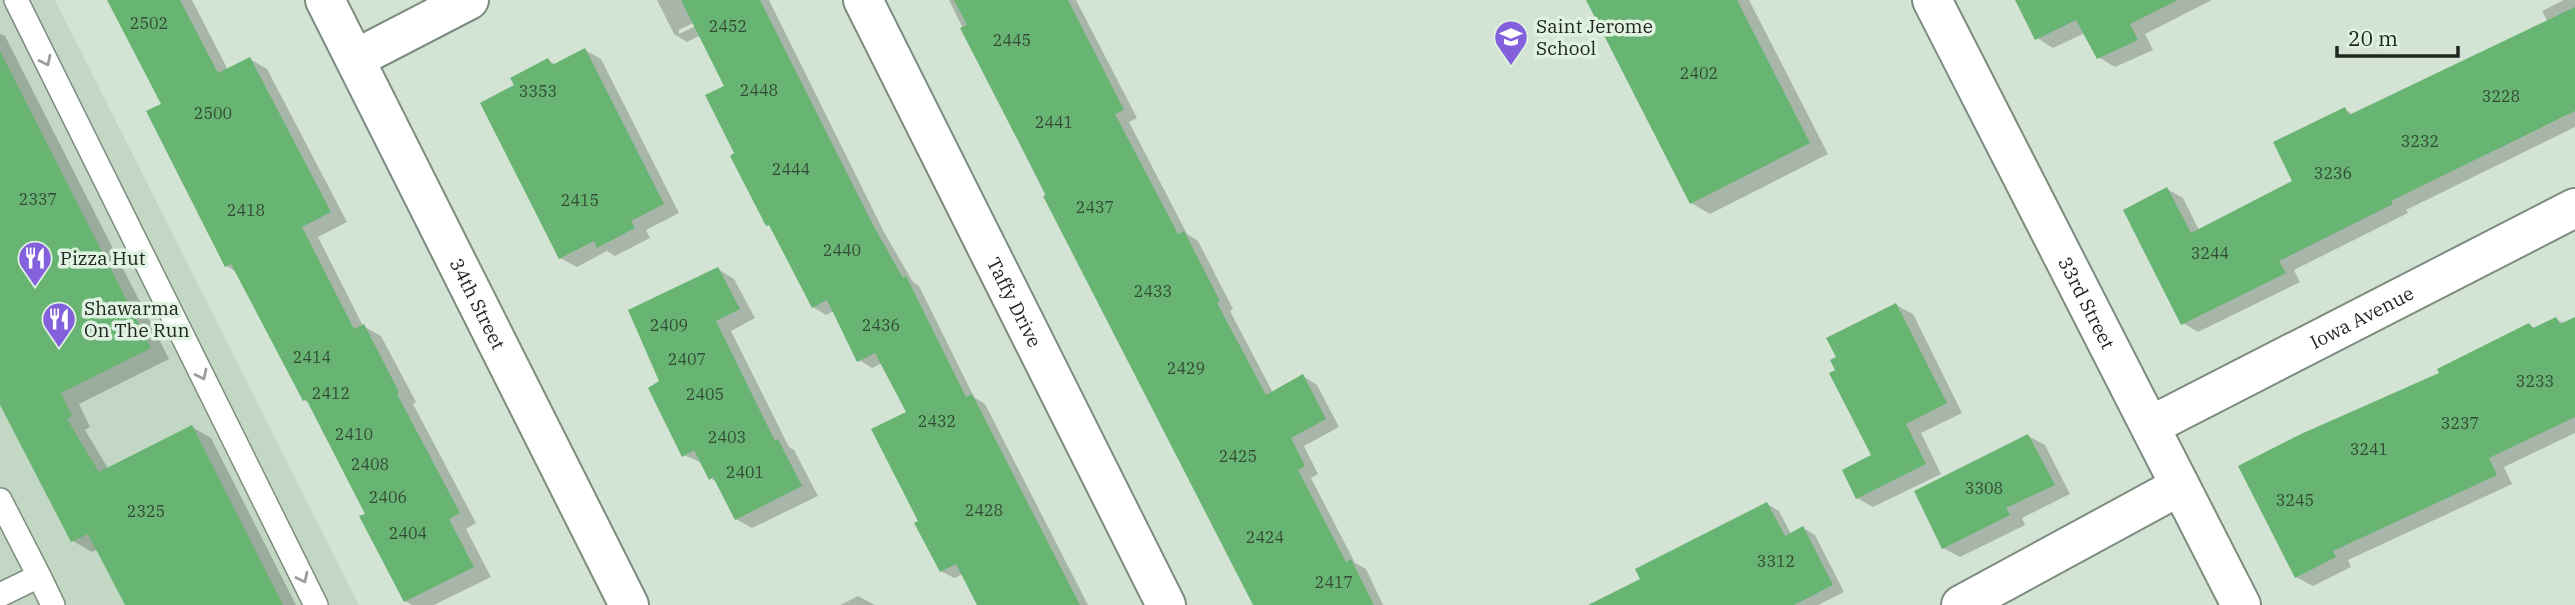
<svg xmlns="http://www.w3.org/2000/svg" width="2575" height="605" font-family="'IBM Plex Serif',serif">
	<rect width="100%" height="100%" fill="#d3e4d4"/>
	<path fill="#c2d8c4" d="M0,0H55L359,605H0Z"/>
	<path fill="#0003" fill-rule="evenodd" d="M109,0H192L228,70L250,59L267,69L347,222L318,237L363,326L381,336L416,402L413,404L476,523L466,529L491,577L434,605H412L405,601L367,515L311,404L304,400L238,273L227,266L163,104Z
		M657,0H769L885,234L913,282L919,286L974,397L985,404L1088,605H979L963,574L954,578L941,571L920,521L908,413L882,363L872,368L859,360L834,311L826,315L813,307L737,154L726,86L701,35L687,42L674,34ZM701,19L702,23L679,34V30Z
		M949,0H1076L1137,118L1129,122L1187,234L1198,241L1233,309L1230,311L1273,393L1303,376L1317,385L1339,427L1304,446L1318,474L1311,478L1355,563L1366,569L1383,605H1255L1087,280Z
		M1588,0H1749L1828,154L1710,214L1691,203Z
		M2017,0H2212L2145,34L2153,50L2115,67L2098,57L2085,33L2053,48L2037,38Z
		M2564,0H2575V127L2406,210L2408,213L2294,270L2300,282L2198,332L2183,323L2167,189L2183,198L2199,230L2295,182L2344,109L2354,115L2548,22L2542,11Z
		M0,34L5,36L169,359L79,404L90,427L85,430L109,470L192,427L211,438L296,605H127L98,549L92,552L73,541L0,401Z
		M585,50L601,59L679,213L646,230L650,238L615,256L607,251L577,267L560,258L516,86L548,60L556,65Z
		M718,269L734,279L755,318L731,331L789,447L794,450L818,496L752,528L736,519L717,482L710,478L702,463L684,455L662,382Z
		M1896,305L1913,314L1962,413L1921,433L1941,474L1873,507L1857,498L1873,456L1838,371Z
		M2556,319L2565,324L2575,319V433L2504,467L2512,484L2348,560L2351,567L2313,586L2296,577L2441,374L2529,325L2536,329Z
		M2028,436L2045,445L2070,494L2022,518L2025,525L1960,557L1943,548Z
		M1767,504L1779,511L1791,534L1803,528L1815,535L1844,592L1818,605H1592L1642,579Z
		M858,596L875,605H840Z"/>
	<path fill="#68b473" d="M107,0H180L218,73L250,57L331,212L302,227L354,329L364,324L399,392L397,394L460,513L449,519L474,567L404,602L359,516L365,514L306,399L303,401L231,264L225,267L146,111L161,104Z
		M681,0H760L873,225L903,278L906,276L966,397L972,394L1080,605H977L956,564L940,572L914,523L918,521L871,429L906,412L875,353L857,362L827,300L812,308L769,225L766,226L730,156L734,153L705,95L724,86Z
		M954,0H1068L1124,110L1115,114L1178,234L1184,231L1220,301L1217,303L1266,395L1303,374L1326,419L1291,438L1305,466L1298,470L1346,562L1351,559L1374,605H1253L1043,196L1046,195L960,28L967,25Z
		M1586,0H1737L1810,143L1690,204Z
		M2015,0H2178L2130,24L2138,40L2097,59L2076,20L2035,40Z
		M2575,7V111L2391,201L2393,204L2279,261L2286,273L2181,325L2123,210L2167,187L2191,233L2292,181L2273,142L2345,107L2349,115Z
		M585,48L664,204L631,221L635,228L597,248L594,241L559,259L480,103L514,85L510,78L548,58L552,65Z
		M0,51L151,348L61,393L72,416L67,419L99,472L192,425L283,605H125L88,534L71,542L0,405Z
		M718,267L740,309L716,321L775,441L778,439L802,486L735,520L713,477L709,480L694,450L682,457L648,388L659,381L628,310Z
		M1896,303L1947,403L1906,424L1926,464L1856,499L1842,470L1871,455L1829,373L1835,370L1830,360L1836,357L1826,338Z
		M2556,317L2560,324L2575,317V417L2489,458L2497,475L2333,551L2336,557L2295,578L2238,466L2301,434L2439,373L2437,369L2529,323L2533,328Z
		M2028,434L2055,485L2006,508L2010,515L1942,549L1914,491Z
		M1767,502L1785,536L1803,526L1833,585L1794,605H1588L1640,579L1635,569Z"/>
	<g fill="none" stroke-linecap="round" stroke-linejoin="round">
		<g stroke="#7c8c7e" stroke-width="26">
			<path id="lane" d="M16,0L316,605
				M0,500L39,576L0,595
				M39,576L53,605"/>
		</g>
		<g stroke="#7c8c7e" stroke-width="42">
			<g id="street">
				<path id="s1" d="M325,0L629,605"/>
				<path id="s2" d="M863,0L1166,605"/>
				<path id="s3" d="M1932,0L2241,605"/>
				<path d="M355,59L469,0"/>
				<path id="s4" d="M2150,426L2575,208"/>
				<path d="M1961,605L2180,486"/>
			</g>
		</g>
		<use href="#lane" stroke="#fff" stroke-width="23"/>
		<use href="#street" stroke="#fff" stroke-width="38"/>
	</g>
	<defs><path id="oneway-chevron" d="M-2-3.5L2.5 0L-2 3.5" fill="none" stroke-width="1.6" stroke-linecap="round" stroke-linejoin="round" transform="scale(1.75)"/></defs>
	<g stroke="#9b9e9c">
		<use href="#oneway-chevron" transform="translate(46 61) rotate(64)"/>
		<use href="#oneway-chevron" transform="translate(202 375) rotate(64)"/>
		<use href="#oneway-chevron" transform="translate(303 578) rotate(64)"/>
	</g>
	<defs>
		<g id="school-pin" transform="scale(1.75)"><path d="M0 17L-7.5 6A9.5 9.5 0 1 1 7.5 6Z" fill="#8461dc" stroke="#e0f2e1"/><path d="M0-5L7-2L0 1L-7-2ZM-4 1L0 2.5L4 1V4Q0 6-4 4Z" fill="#fff"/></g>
		<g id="restaurant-pin" transform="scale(1.75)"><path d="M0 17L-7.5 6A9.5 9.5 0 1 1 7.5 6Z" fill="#8461dc" stroke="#e0f2e1"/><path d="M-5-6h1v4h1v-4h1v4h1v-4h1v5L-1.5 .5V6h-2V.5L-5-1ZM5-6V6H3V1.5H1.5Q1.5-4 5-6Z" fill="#fff"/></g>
	</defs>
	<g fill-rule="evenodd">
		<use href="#school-pin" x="1511" y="37"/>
		<use href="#restaurant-pin" x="35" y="258"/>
		<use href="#restaurant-pin" x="59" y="319"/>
	</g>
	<g text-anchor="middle" stroke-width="7" stroke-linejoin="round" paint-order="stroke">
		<g font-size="16" fill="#334b36">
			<text x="149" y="29">2502</text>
			<text x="728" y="32">2452</text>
			<text x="1012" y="46">2445</text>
			<text x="1699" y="79">2402</text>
			<text x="759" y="96">2448</text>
			<text x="538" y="97">3353</text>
			<text x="2501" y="102">3228</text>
			<text x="213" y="119">2500</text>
			<text x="1054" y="128">2441</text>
			<text x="2420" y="147">3232</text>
			<text x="791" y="175">2444</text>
			<text x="2333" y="179">3236</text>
			<text x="38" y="205">2337</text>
			<text x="580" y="206">2415</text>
			<text x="1095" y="213">2437</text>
			<text x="246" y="216">2418</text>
			<text x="842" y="256">2440</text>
			<text x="2210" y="259">3244</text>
			<text x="1153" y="297">2433</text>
			<text x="669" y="331">2409</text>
			<text x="881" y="331">2436</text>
			<text x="312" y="363">2414</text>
			<text x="687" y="365">2407</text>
			<text x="1186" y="374">2429</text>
			<text x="2535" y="387">3233</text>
			<text x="331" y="399">2412</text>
			<text x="705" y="400">2405</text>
			<text x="937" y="427">2432</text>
			<text x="2460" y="429">3237</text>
			<text x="354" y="440">2410</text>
			<text x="727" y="443">2403</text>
			<text x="2369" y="455">3241</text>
			<text x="1238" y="462">2425</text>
			<text x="370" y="470">2408</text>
			<text x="745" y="478">2401</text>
			<text x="1984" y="494">3308</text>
			<text x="388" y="503">2406</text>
			<text x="2295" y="506">3245</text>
			<text x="984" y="516">2428</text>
			<text x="146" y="517">2325</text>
			<text x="408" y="539">2404</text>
			<text x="1265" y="543">2424</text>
			<text x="1776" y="567">3312</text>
			<text x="1334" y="588">2417</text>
		</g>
		<g font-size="19" fill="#212822" stroke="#e0f2e1" text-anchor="start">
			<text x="1536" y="33">Saint Jerome<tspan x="1536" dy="22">School</tspan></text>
			<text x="60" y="265">Pizza Hut</text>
			<text x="84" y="315">Shawarma<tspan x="84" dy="22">On The Run</tspan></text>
		</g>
		<g font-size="19" fill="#212822" stroke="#e0f2e1">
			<text dy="7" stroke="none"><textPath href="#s1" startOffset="340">34th Street</textPath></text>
			<text dy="7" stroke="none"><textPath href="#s2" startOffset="338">Taffy Drive</textPath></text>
			<text dy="7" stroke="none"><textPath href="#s3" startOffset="340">33rd Street</textPath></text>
			<text dy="7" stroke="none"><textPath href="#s4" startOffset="238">Iowa Avenue</textPath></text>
		</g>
	</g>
	<path d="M2337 46v10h121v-10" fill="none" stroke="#212822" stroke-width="3.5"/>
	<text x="2348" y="46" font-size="21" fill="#212822" stroke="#e0f2e1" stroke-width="5" paint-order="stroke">20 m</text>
</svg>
